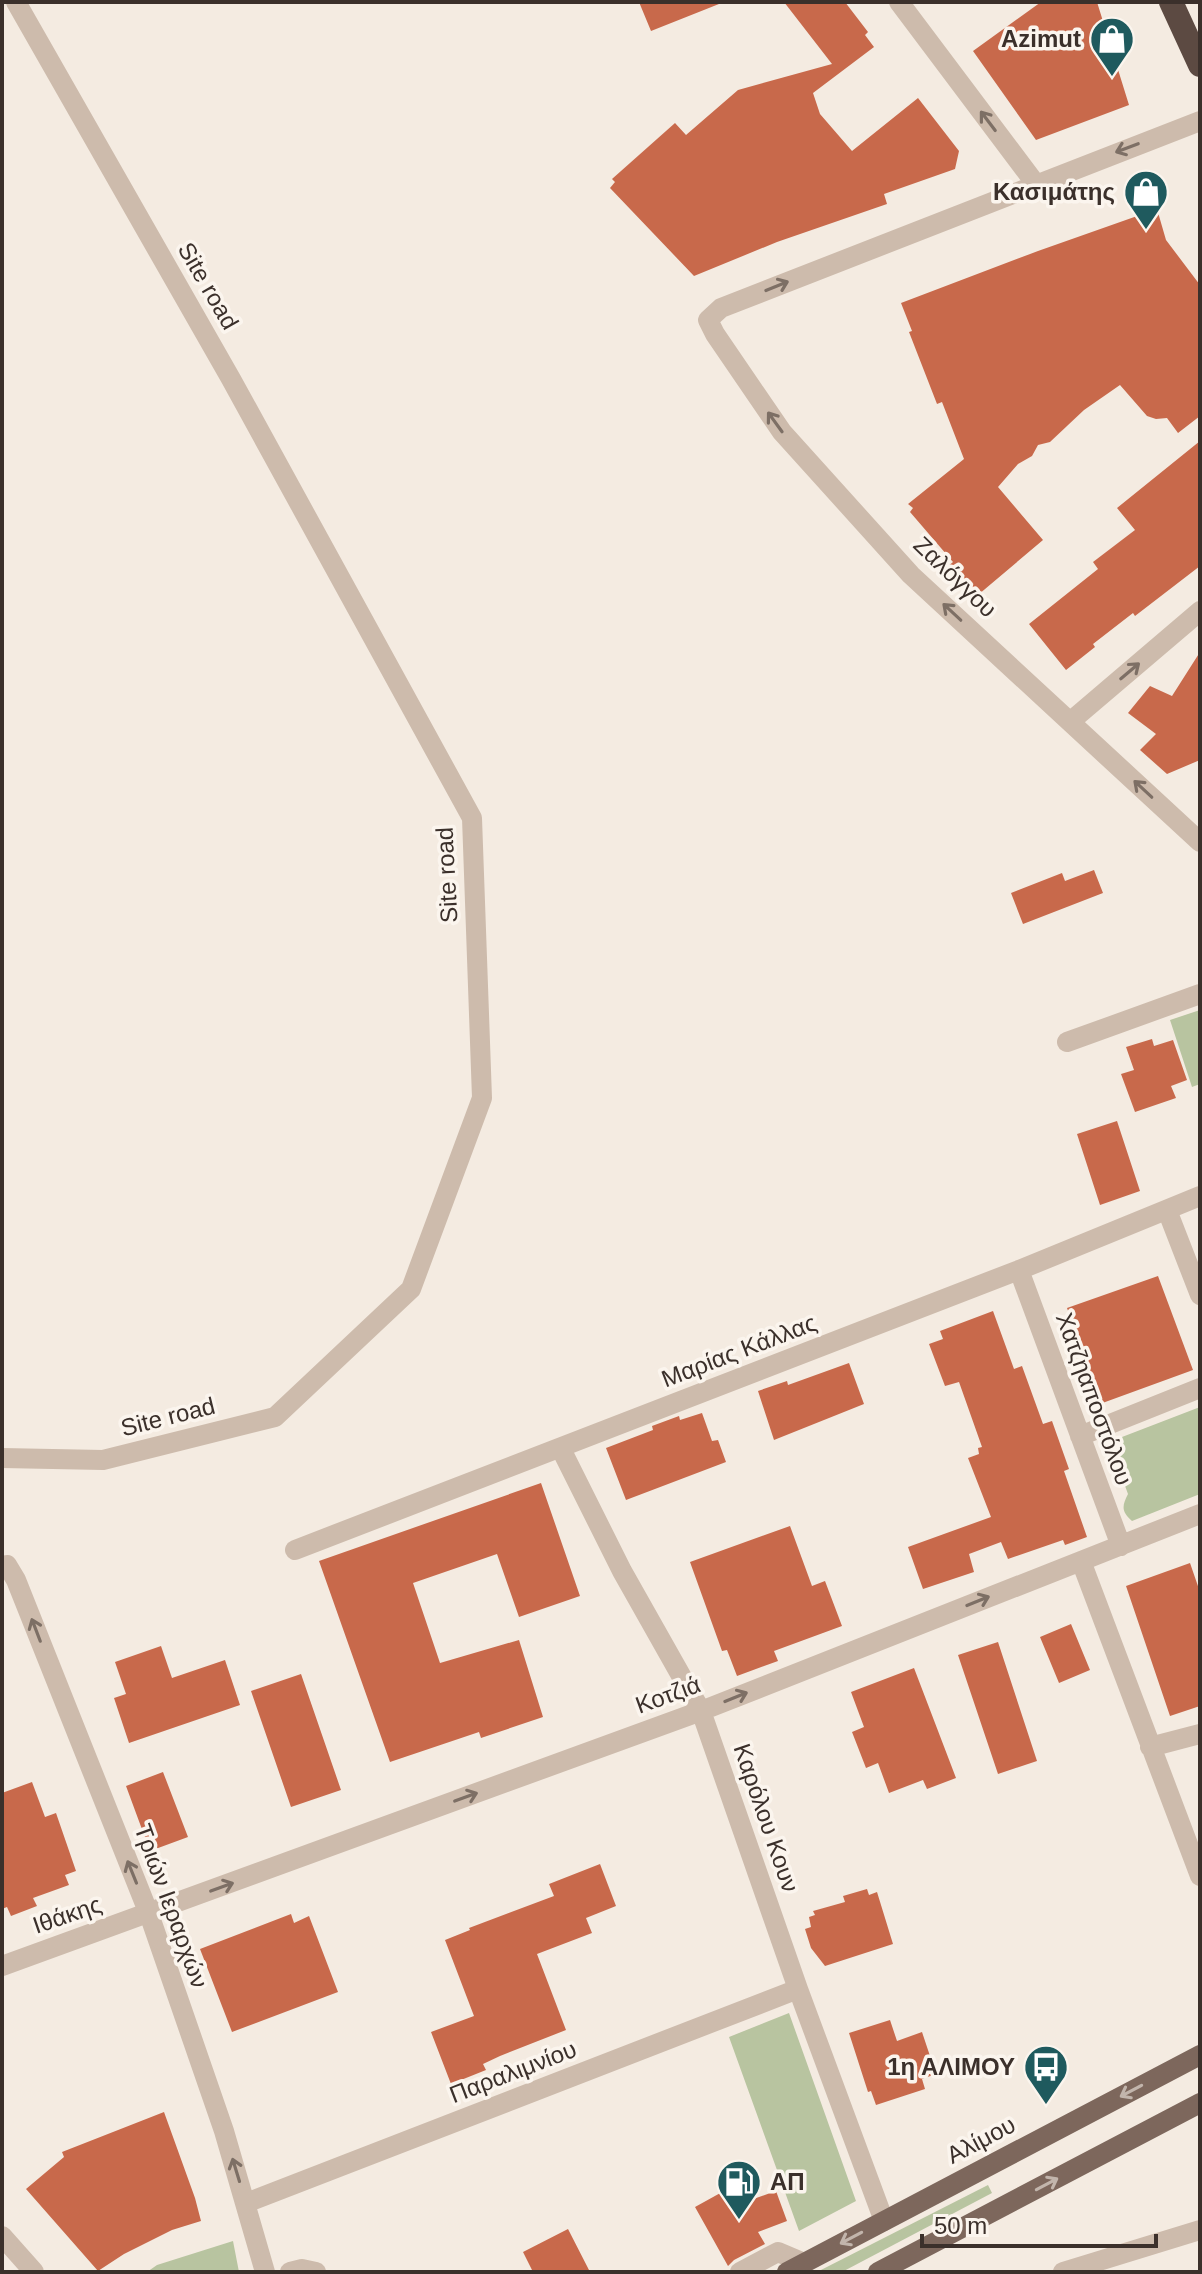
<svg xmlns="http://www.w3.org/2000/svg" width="1202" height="2274" font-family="Helvetica,sans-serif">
	<rect width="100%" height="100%" fill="#f4ebe1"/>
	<path fill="#b8c4a0" d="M1200,1010V1084L1192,1087L1170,1020Z
		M1200,1407V1494L1132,1521C1121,1511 1122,1506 1128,1494L1109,1442Z
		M789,2013L856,2201L799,2231L729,2037Z
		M988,2185L992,2193L842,2272H817Z
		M233,2241L239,2272H147L157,2265Z"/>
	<path fill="#c8694b" d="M639,2H719V4L651,31Z
		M784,2H845L868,32L865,35L874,47L813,93L820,114L852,151L918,98L959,151L955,169L884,194L887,204L777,242L694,276L610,188L615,182L612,179L675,123L686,135L738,90L832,64Z
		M1041,2H1097L1129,105L1036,140L973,51Z
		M1157,209L1166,240L1200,285V416L1178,433L1167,418L1156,419L1147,416L1120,385L1084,410L1050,442L1038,445L1032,456L1018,464L998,487L1043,540L972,600L945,569L953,562L910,512L913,508L908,504L964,459L942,402L937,404L909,332L912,331L901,303L1038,251Z
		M1200,441V566L1135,616L1133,613L1093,644L1095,647L1066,670L1029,624L1098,569L1093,562L1135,530L1117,508Z
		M1200,652V760L1167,774L1140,750L1156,734L1128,713L1150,686L1172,696Z
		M1094,870L1103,893L1023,924L1011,893L1062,873L1065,881Z
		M1152,1039L1154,1046L1173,1040L1187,1080L1171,1086L1176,1098L1135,1112L1121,1074L1134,1070L1126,1047Z
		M1117,1121L1140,1191L1100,1205L1077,1134Z
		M1158,1276L1193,1370L1097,1405L1073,1340L1078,1338L1067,1308Z
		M993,1311L1014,1369L1022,1366L1043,1424L1052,1421L1069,1469L1064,1471L1087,1537L1065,1545L1063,1540L1008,1559L1001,1542L969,1554L974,1572L923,1589L908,1547L991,1517L968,1458L979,1454L978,1448L982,1447L959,1382L945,1386L929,1344L943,1339L940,1331Z
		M849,1363L864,1404L774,1440L758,1391L787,1381L788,1385Z
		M702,1413L712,1441L718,1440L726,1462L626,1500L606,1448L653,1430L652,1426L679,1416L680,1420Z
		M541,1483L580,1596L519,1617L497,1554L413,1583L440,1663L519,1640L543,1717L481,1738L479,1732L390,1762L319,1561Z
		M790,1526L812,1586L825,1581L842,1626L774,1651L778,1661L737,1676L727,1650L722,1651L690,1562Z
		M1190,1563L1200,1592V1706L1170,1716L1126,1586Z
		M1071,1624L1090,1670L1059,1683L1040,1637Z
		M998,1642L1037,1761L998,1774L958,1655Z
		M161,1646L172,1678L225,1660L240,1705L129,1743L114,1698L126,1694L115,1662Z
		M914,1668L956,1778L927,1789L923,1780L889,1793L878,1763L866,1768L852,1732L864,1727L851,1692Z
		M301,1674L341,1790L291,1807L251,1691Z
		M163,1772L188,1837L150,1851L126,1786Z
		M32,1782L45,1817L56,1813L76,1871L65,1875L69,1885L33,1898L37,1906L11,1916L7,1907L2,1909V1793Z
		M600,1864L616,1906L586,1918L592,1933L537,1954L566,2030L500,2056L483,2064L486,2070L451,2084L431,2032L474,2016L445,1940L470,1930L469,1928L554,1896L549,1884Z
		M867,1889L869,1895L877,1892L893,1944L825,1966L811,1948L805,1929L811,1927L809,1917L815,1915L813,1911L845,1902L843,1896Z
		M291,1914L294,1923L309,1916L338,1992L232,2032L200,1949Z
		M890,2020L897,2041L922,2032L936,2074L922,2079L925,2089L876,2105L871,2091L868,2092L849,2033Z
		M164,2112L195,2198L201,2221L172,2230L124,2254L98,2271L26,2189L64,2157L62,2152Z
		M733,2186L742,2203L776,2191L787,2221L758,2232L765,2244L734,2260L728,2266L695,2207Z
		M568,2229L590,2272H533L523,2252Z"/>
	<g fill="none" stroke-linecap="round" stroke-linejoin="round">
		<path stroke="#cdbbac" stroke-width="20" d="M899,2L1035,183
			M1200,121L721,308L708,320L715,334L782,432L911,575L1200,842
			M1071,721L1200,611
			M1067,1042L1200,994
			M1167,1210L1200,1295
			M1019,1270L1121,1546
			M1080,1436L1200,1388
			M561,1449L622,1571L701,1711L798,1989L884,2221
			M2,1458L103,1460L275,1417L411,1289L482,1098L472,818L231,379L16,2
			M295,1550L1019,1270L1200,1196
			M1081,1561L1200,1876
			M2,1566L7,1565L16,1580L149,1914L224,2131L265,2272
			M1150,1747L1200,1734
			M2,1966L701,1711L1200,1514
			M246,2203L798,1989
			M2,2236L34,2272
			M290,2272L302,2269L316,2272
			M740,2272L778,2252L804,2263
			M1063,2272L1200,2230"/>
		<path stroke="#7d675c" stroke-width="20" d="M787,2272L1200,2055
			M878,2272L1200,2103"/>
		<path stroke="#5c4a42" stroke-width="24" d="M1171,2L1200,65"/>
	</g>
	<defs><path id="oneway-shaft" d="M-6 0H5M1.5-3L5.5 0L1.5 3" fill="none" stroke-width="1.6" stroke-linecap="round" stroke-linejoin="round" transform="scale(2)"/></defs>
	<g stroke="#7d6f65">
		<use href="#oneway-shaft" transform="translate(988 121) rotate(-127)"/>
		<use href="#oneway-shaft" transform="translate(1127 148) rotate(159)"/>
		<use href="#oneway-shaft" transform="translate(777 286) rotate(-22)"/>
		<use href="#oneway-shaft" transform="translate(775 422) rotate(-126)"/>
		<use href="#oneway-shaft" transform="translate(952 612) rotate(-137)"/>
		<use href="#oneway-shaft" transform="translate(1130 671) rotate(-40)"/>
		<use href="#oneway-shaft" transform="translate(1143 789) rotate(-137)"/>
		<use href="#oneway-shaft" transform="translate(978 1601) rotate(-22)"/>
		<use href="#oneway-shaft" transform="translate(36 1630) rotate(-111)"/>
		<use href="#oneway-shaft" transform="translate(736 1697) rotate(-22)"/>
		<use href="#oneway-shaft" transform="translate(466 1797) rotate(-20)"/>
		<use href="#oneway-shaft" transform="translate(132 1872) rotate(-112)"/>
		<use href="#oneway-shaft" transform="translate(222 1887) rotate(-20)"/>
		<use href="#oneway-shaft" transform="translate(236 2170) rotate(-107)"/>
	</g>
	<g stroke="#c2b5ac">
		<use href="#oneway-shaft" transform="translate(1131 2091) rotate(152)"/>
		<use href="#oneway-shaft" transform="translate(1047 2184) rotate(-28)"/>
		<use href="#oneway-shaft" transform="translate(851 2238) rotate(152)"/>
	</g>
	<defs>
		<g id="shop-pin" transform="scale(2.3)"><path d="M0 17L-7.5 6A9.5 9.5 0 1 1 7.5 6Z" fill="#1f5a5e" stroke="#fbf5ee"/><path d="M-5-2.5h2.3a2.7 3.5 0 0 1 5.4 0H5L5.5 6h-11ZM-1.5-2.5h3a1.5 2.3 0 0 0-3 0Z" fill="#fff"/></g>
		<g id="bus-pin" transform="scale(2.3)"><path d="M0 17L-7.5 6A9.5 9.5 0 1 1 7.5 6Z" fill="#1f5a5e" stroke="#fbf5ee"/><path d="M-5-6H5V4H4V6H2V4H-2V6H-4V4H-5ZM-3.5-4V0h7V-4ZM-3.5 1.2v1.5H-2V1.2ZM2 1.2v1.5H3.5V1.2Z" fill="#fff"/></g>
		<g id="fuel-pin" transform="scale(2.3)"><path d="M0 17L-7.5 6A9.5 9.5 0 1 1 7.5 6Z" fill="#1f5a5e" stroke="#fbf5ee"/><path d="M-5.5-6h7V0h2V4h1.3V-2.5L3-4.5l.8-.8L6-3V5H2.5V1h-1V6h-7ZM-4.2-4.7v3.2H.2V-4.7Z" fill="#fff"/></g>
	</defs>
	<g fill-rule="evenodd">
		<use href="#shop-pin" x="1112" y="39"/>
		<use href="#shop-pin" x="1146" y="192"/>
		<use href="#bus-pin" x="1046" y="2067"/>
		<use href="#fuel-pin" x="739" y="2182"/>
	</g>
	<g text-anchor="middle" stroke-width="7" stroke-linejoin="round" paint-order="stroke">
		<g font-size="24" font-weight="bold" fill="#3b302b" stroke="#fbf5ee" text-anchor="end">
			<text x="1081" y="47">Azimut</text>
			<text x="1115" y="200">Κασιμάτης</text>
			<text x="1015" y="2075">1η ΑΛΙΜΟΥ</text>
			<text x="770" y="2190" text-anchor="start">ΑΠ</text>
		</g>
		<g font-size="24" fill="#3b302b" stroke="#fbf5ee">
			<text transform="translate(208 286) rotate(60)" y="8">Site road</text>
			<text transform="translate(955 577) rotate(44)" y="8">Ζαλόγγου</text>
			<text transform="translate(447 875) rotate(-93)" y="8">Site road</text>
			<text transform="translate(739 1351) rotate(-21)" y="8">Μαρίας Κάλλας</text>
			<text transform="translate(1094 1399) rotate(70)" y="8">Χατζηαποστόλου</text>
			<text transform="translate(168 1417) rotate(-14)" y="8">Site road</text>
			<text transform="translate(668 1695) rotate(-20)" y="8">Κοτζιά</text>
			<text transform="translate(766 1818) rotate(71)" y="8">Καρόλου Κουν</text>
			<text transform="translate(171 1906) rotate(70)" y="8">Τριών Ιεραρχών</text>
			<text transform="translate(67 1915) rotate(-19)" y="8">Ιθάκης</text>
			<text transform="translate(513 2072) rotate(-21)" y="8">Παραλιμνίου</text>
			<text transform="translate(981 2140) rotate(-28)" y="8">Αλίμου</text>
		</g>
	</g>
	<rect width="1202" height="2274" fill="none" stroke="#3b302b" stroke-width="8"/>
	<path d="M922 2234v12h234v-12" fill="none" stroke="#3b302b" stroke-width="4"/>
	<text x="934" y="2234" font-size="24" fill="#3b302b" stroke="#fbf5ee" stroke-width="6" paint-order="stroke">50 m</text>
</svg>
